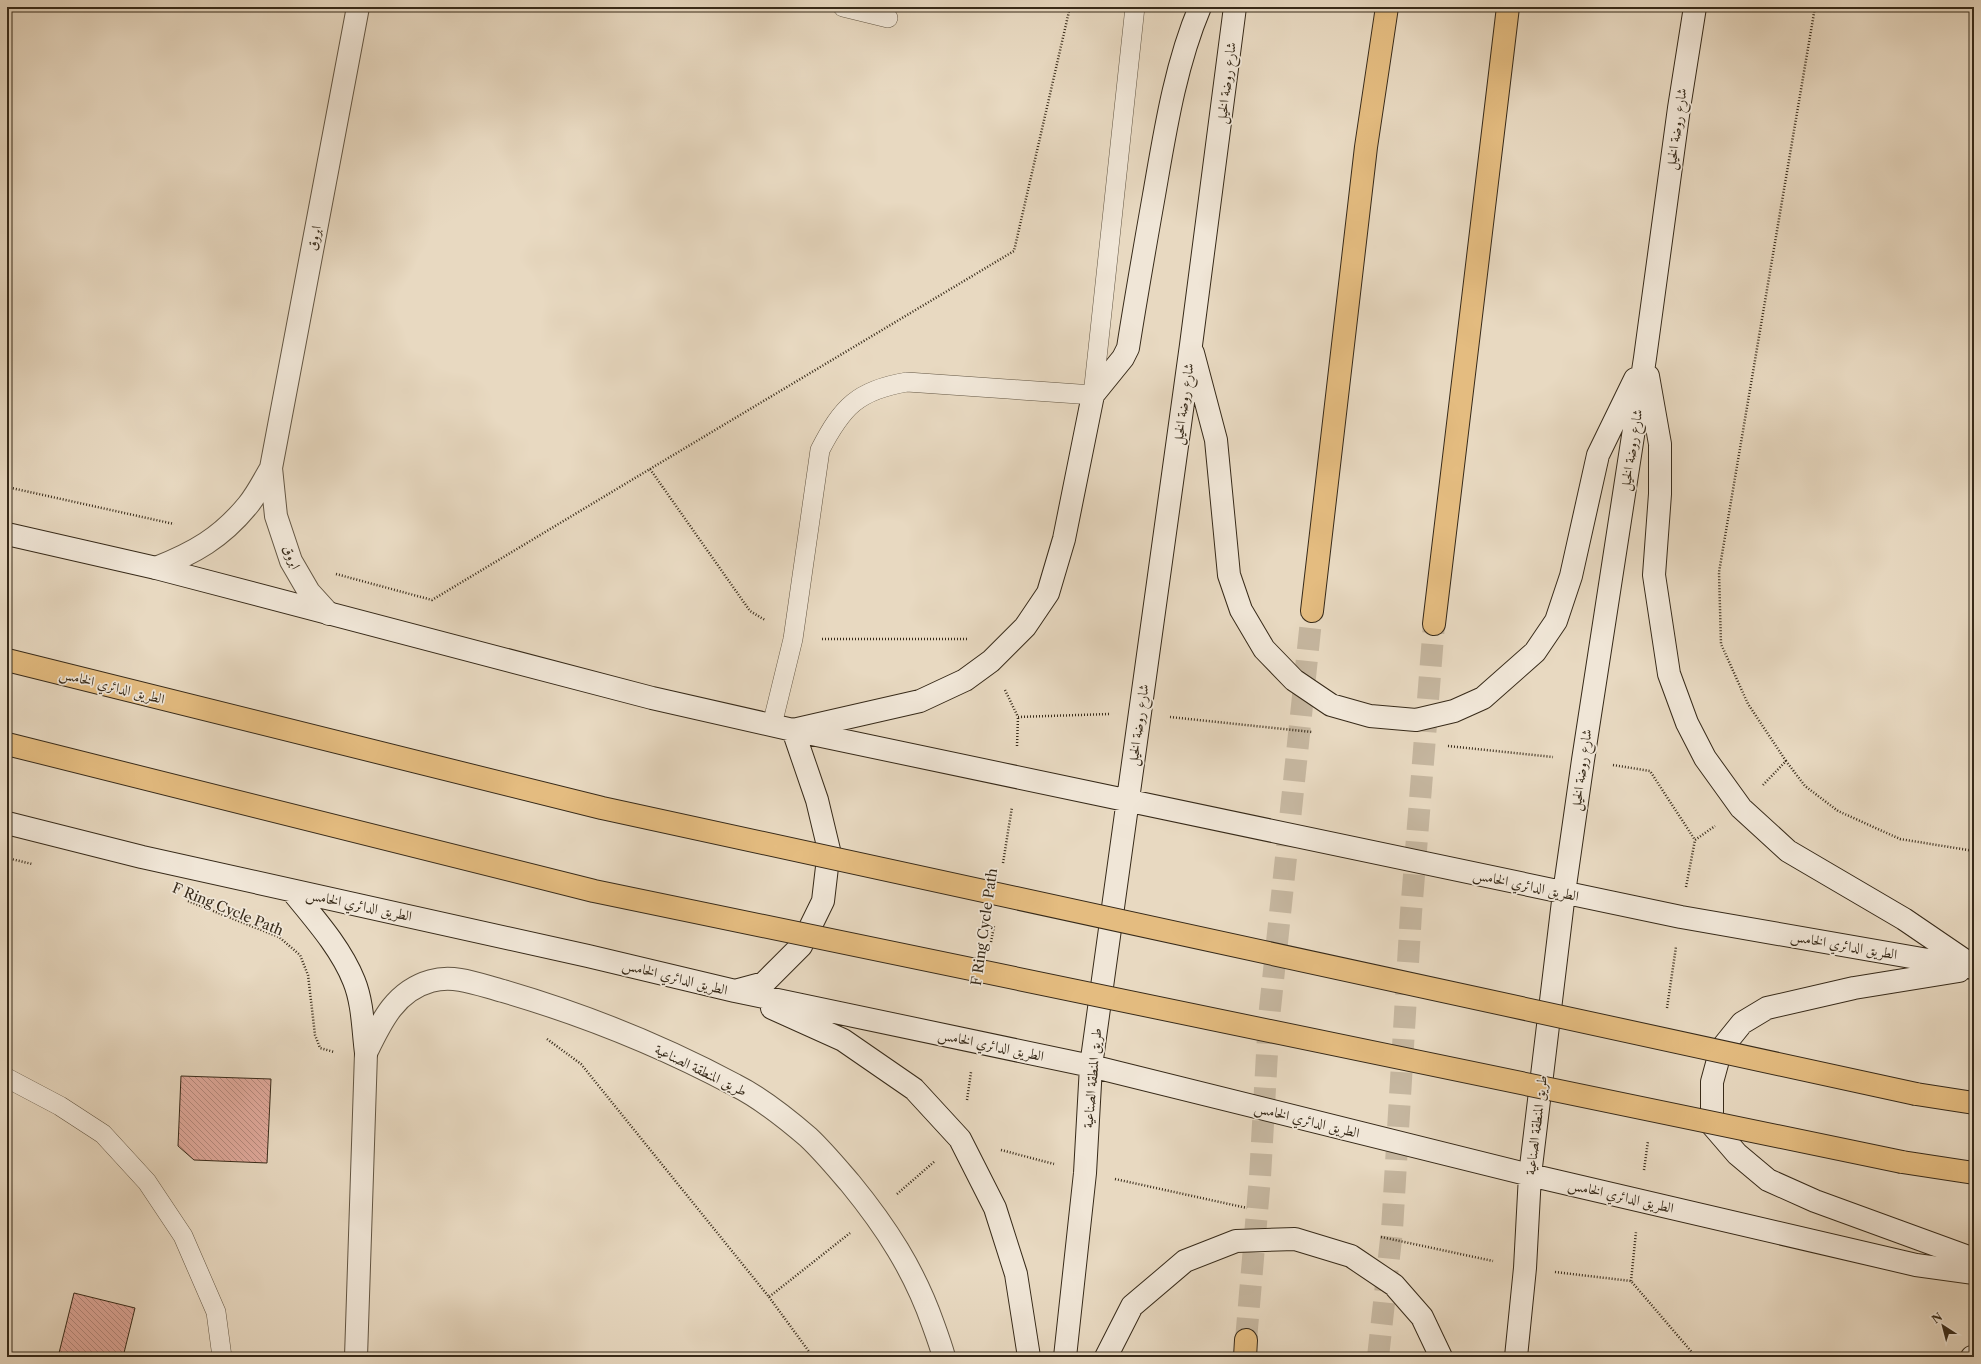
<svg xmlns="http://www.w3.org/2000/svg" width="1981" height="1364" font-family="'Libre Caslon Text',Amiri,serif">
	<defs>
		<pattern id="building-back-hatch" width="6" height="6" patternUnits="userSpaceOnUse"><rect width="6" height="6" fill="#e0a99c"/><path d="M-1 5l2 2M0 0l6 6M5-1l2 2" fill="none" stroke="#b68a7e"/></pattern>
	</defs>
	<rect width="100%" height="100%" fill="#e8d9c1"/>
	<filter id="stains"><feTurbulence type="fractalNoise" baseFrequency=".005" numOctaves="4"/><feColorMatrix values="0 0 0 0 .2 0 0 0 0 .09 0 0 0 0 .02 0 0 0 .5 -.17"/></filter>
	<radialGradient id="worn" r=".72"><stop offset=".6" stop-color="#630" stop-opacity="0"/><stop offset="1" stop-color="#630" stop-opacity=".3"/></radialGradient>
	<path fill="url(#building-back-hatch)" stroke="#372a19" d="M181,1076L271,1079L267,1163L194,1160L178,1146Z
		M74,1293L135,1308L123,1357H58Z"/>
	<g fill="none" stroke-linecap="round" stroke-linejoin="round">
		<path stroke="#c5b69f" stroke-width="22" stroke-dasharray="22 11" stroke-linecap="butt" d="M1246,1340L1260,1177L1269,1018L1312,611
			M1378,1357L1392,1230L1411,913L1434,624"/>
		<g stroke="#635643" stroke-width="20">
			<path id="lane" d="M843,7L888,18
				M772,725L793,639L820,450C842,407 858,390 907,382L1093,395L1135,7
				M7,1078L60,1106L103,1134L147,1182L183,1236L216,1312L222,1357"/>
		</g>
		<g stroke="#635643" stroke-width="24">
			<path id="street" d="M156,568C194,553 221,538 248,505C257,494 264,480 271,468
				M329,614L309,592L291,561L276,516L271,468L358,7
				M356,1357L366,1053C381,1022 395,991 431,981C455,974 480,985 503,991C582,1014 662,1046 735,1085C761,1098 786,1118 808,1137C823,1151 837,1168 850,1183C886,1227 914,1270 933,1324C937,1335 941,1346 944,1357"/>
		</g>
		<g stroke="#372a19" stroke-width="24">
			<path id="secondary" d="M1193,353L1216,440L1229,575L1241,610L1264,649L1294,680L1331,705L1370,716L1416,720L1454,711L1483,698L1535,652L1556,621L1571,576L1598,455L1635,379
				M1648,376L1660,444V494L1654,575L1669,674L1687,723L1705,758L1741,808L1788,851L1904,919L1970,964
				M7,534L156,568L652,698L793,730L1681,917L1974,968
				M7,823L142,857L588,956L735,991L1091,1066L1530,1175L1916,1265L1974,1273
				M292,891C314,918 341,948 354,981C363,1003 363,1030 366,1053
				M1959,971L1854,988L1767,1008L1742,1023L1721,1049L1712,1082V1125L1737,1154L1768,1180L1815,1201L1974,1259
				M738,990L764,983L801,946L823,901L829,850L817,800L793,730L920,701L965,680L991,661L1025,627L1048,593L1064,539L1093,395L1123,358L1128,348C1136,297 1145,246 1154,195C1165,132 1175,66 1200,7
				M772,1008L843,1040L914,1089L960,1139L995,1208L1016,1274L1029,1357
				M1065,1357L1085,1173L1091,1066L1191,345L1235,7
				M1106,1357L1132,1306L1185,1261L1236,1241L1295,1239L1351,1256L1394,1285L1422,1317L1441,1357
				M1516,1357L1525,1268L1530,1175L1564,893L1583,760L1645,358L1679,108L1695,7
				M1972,1357H1974"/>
		</g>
		<g stroke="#372a19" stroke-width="24">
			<path id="highway" d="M1312,611L1366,147L1387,7
				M1434,624L1508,7
				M1916,1094L1974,1103
				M1902,1162L1974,1173
				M1245,1357L1246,1340"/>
		</g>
		<path stroke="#372a19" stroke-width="2.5" stroke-dasharray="1 2" stroke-linecap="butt" d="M650,469L1014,251L1070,7
			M7,487L174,524
			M336,574L432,600L650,469L750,611L765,620
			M822,639H967
			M1005,690L1018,717L1109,714
			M1170,717L1312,732
			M1017,746L1018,717
			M1448,746L1553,757
			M1786,761L1748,704L1721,644L1719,572L1815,7
			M1613,765L1650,771L1695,840L1715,826
			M1763,785L1786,761L1805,786L1838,811L1900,839L1974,851
			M7,858L32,864
			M1003,863L1012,807
			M1686,887L1695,840
			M188,901L279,937L300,955L308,975L315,1035L320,1048L334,1052
			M991,942L994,926
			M1667,1008L1676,947
			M547,1039L581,1064L769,1297L850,1233
			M967,1100L971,1072
			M1001,1150L1054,1164
			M1644,1170L1648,1141
			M1115,1179L1247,1208
			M897,1194L935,1161
			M1381,1237L1493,1261
			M1555,1272L1631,1281L1696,1357
			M1631,1281L1636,1232
			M769,1297L813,1357"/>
		<use href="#lane" stroke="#f0e6d7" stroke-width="19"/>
		<use href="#street" stroke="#f0e6d7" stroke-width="22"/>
		<use href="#secondary" stroke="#f0e6d7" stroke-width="22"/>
		<use href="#highway" stroke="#e4bc80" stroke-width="22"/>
		<g stroke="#372a19" stroke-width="24" stroke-linecap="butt">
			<path id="highway-bridge" d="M7,660L602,808L1916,1094
				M7,744L594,891L1902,1162"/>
		</g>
		<use href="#highway-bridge" stroke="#e4bc80" stroke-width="22"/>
	</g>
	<g text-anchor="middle" stroke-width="3.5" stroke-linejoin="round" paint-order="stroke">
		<g font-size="14" fill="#372a19" stroke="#f0e6d7">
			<text transform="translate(1226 83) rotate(-83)" y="5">شارع روضة الخيل</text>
			<text transform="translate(1676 129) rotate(-82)" y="5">شارع روضة الخيل</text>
			<text transform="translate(314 238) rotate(-79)" y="5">ابروق</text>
			<text transform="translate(1183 404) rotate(-82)" y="5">شارع روضة الخيل</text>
			<text transform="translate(1631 450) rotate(-81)" y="5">شارع روضة الخيل</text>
			<text transform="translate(292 557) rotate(67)" y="5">ابروق</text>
			<text transform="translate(112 686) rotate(14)" y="5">الطريق الدائري الخامس</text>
			<text transform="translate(1138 725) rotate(-82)" y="5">شارع روضة الخيل</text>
			<text transform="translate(1581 770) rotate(-82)" y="5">شارع روضة الخيل</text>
			<text transform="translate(1526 885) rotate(12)" y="5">الطريق الدائري الخامس</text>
			<text transform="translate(359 905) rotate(12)" y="5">الطريق الدائري الخامس</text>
			<text transform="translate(228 909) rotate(22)" y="5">F Ring Cycle Path</text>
			<text transform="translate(984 927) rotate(-82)" y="5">F Ring Cycle Path</text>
			<text transform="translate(1844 945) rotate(10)" y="5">الطريق الدائري الخامس</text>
			<text transform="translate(675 977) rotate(14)" y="5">الطريق الدائري الخامس</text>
			<text transform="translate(991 1045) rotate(12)" y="5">الطريق الدائري الخامس</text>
			<text transform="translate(701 1070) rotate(26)" y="5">طريق المنطقة الصناعية</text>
			<text transform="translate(1092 1078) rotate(-85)" y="5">طريق المنطقة الصناعية</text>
			<text transform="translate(1307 1120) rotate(14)" y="5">الطريق الدائري الخامس</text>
			<text transform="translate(1536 1125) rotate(-83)" y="5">طريق المنطقة الصناعية</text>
			<text transform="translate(1621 1196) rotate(13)" y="5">الطريق الدائري الخامس</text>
		</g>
	</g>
	<rect width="1981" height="1364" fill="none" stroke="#e8d9c1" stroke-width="24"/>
	<rect x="8" y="8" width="1965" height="1348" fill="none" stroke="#372a19" stroke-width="2"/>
	<rect x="12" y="12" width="1957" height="1340" fill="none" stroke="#372a19"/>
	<g transform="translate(1943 1326) rotate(324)" stroke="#f0e6d7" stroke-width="3" paint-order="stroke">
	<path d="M0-3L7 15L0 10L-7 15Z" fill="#372a19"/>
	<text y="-6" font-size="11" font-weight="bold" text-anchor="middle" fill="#372a19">N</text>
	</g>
	<rect width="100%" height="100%" filter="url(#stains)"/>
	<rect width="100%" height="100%" fill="url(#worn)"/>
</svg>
